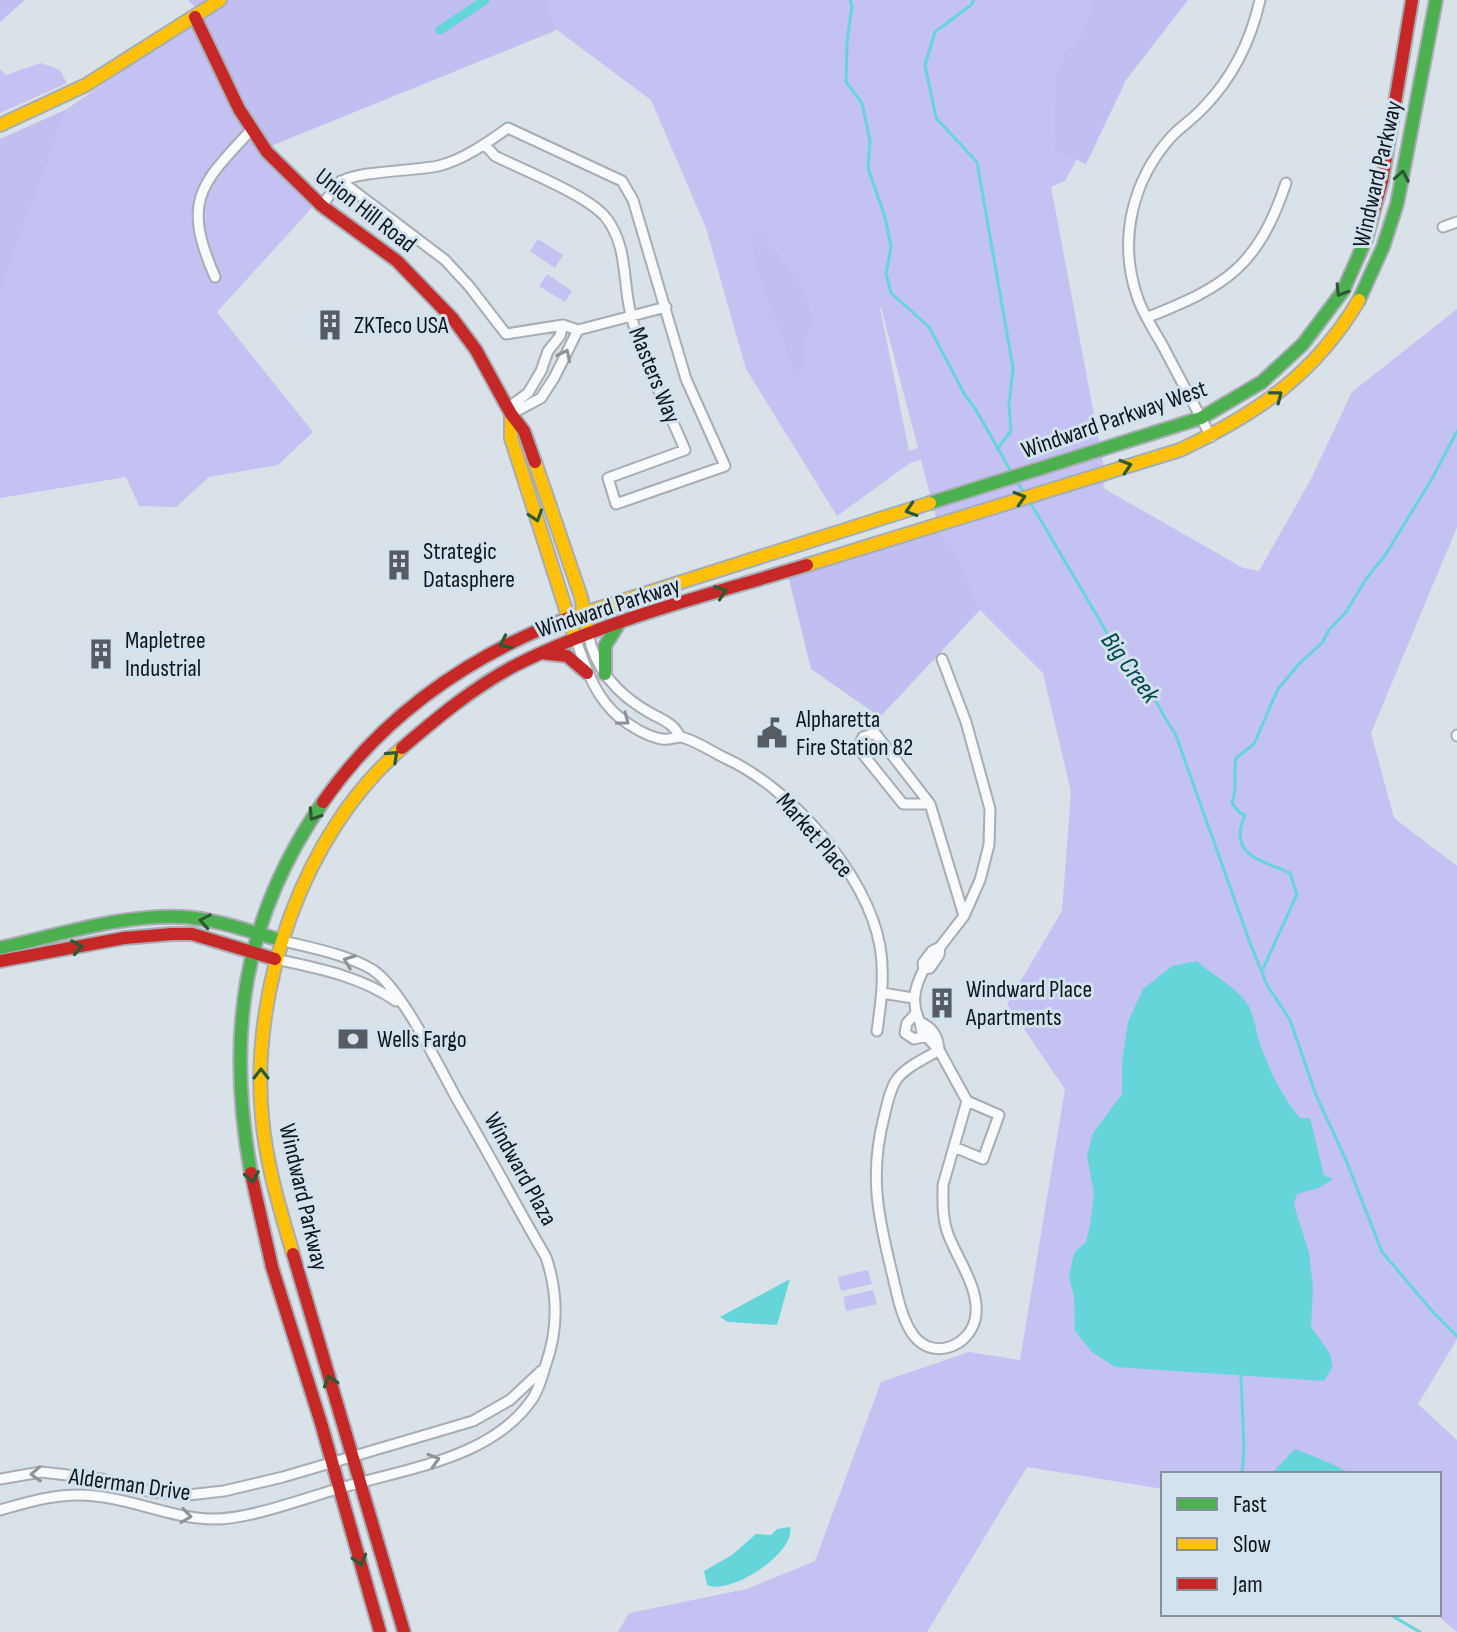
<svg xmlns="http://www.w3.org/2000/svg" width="1457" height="1632" font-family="'Sofia Sans Condensed',sans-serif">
	<rect width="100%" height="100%" fill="#d9e1e9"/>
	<path fill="#c4c1f3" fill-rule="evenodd" d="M546,0H1145L1095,125L1065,181L1051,187L1106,478L1103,488L1243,568L1259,571L1310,481L1352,392L1457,309V527L1371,733L1394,818L1457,866V1339L1418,1404L1457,1440V1632L1436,1614H1439V1474H1163V1489L1027,1467L927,1632H618L629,1613L747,1589L815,1561L881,1382L969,1352L1020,1360L1065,1089L1007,1004L1062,911L1071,792L1043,673L980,610L960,561L939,528L921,460L910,463L837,516L746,369L706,228L651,100L557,30ZM881,307L918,448L909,451L880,308Z
		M203,15L266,148L319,200L217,312L313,432L278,465L209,477L176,507L139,506L126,477L0,498V293L67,109Z
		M41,63L60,70L67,83L0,113V69L6,75Z
		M538,239L563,255L555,268L530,251Z
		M547,274L572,291L565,302L539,286Z
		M868,1270L872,1284L841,1291L838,1277Z
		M873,1290L877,1304L846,1311L843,1297Z"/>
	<path fill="#c1bef1" d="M0,0H25L0,22Z
		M188,0H546L557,30L266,148L203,15Z
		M1095,0H1188L1126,80L1086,164L1055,150L1056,76L1066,51L1081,38Z
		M67,109L0,293V139Z
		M760,234C778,255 813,292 811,321C810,328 807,334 805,340C803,351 807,361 800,371L794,370L756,266L752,248L756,235Z
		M939,528L960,561L980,610L880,717L811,669L787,571Z"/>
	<path fill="#66d5da" d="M1197,961C1213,976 1235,985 1248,1005C1254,1015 1256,1030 1259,1041C1268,1067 1282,1097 1300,1118H1310L1324,1175L1333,1179L1319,1188L1297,1194L1294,1205L1309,1253L1313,1288L1311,1327L1329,1352L1333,1366L1324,1381L1115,1367L1092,1352L1075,1331L1074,1297L1069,1277L1074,1253L1086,1242L1090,1225L1094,1194L1087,1156L1093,1133L1122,1094V1062L1128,1022L1143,989L1172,966Z
		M790,1279L777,1325L728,1322L720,1317Z
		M1295,1449C1313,1456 1335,1464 1350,1474H1271Z
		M790,1527C796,1553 730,1596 707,1585L704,1571L732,1555L756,1534L771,1535L777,1529Z"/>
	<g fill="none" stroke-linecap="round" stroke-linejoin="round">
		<path stroke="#66d5da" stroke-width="3" d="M850,0L852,6L847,42L846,82L862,103L870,141L868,168L885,217L891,247L886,274L891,293L929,327L965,395L976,410L1013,475
			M974,0L971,5L935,32L925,65L936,118L977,162L1013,368L1009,405L1011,431L997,449
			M1017,482L1026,496
			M1030,502L1123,660C1153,683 1154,705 1175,733L1249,940L1267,985L1290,1020L1316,1095L1346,1160L1382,1252L1433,1312L1457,1336
			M1263,969L1297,894L1290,873C1262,860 1227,856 1245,815L1240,813L1232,803C1238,787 1233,774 1236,758L1254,744L1278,689L1300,663L1322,643L1329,630L1346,612L1366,579L1386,554L1433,477L1457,431
			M1241,1376L1244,1449L1242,1474
			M1389,1614L1420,1632"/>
		<path stroke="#66d5da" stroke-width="9" d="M440,30L485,0"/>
		<g stroke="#a7adb3" stroke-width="13">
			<path id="street" d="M341,181L445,260L469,286L506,334L563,325L578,330L666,307
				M322,206C327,199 334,187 341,182C355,171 415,171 438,166C463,160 487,143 508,128L622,181L633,200L686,379L725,466L616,504L608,478L685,450C667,407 645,364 632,319C622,285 629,249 607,219C590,196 523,170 495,156L485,145
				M1443,227L1457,222
				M215,277C182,201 199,186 251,130
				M1148,317C1227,286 1258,266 1286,183
				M508,408L528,393L541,371L548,351L560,336L563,325
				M511,414L541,398L554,378L578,330
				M1211,437C1196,408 1180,379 1165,350C1156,333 1143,315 1137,296C1118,240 1132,180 1172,136C1182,126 1194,118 1204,107C1232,78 1251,40 1260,0
				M588,633C595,671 619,696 652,714C665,721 674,724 680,737
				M575,638C586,667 594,696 619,717C630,726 648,737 662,739C669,740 675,737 681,737C695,740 712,752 725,758C791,788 867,874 880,946C885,974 881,1003 877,1031
				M875,733L930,804H903L858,748L863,737Z
				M1457,736V735
				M930,804L964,916
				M940,947L964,916L980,880L989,845L990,809L966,722L942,659
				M940,947L939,955L930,968L924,969L923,963L932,951Z
				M275,959C317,968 360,976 396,1001
				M882,993L913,998
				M916,1013L907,1023L905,1033L914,1039L927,1036
				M920,1022C933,1028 938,1036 939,1050L922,1032Z
				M920,1022C911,1003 914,988 924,969
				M939,1050L967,1101L943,1185C943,1201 942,1218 948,1234C957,1259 982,1291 975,1320C968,1347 933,1360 914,1336C901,1319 897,1293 892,1273C878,1216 869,1175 884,1117C887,1105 889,1093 895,1082C904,1067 925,1059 939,1050Z
				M954,1147L983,1159L999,1115L967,1101
				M0,1479L41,1472L102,1479L152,1492L188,1495L224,1491L283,1477L473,1421L510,1400L541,1371
				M0,1510C31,1501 62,1492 95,1496C136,1500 173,1519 215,1519C251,1519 308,1497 344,1487C408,1468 493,1458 533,1398C540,1387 542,1376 546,1364C559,1327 558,1293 546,1257C517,1208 491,1157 462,1108C442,1074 404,991 373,970C347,954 310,948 280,940"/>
		</g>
		<g stroke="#a7adb3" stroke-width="16">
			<path id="fast" d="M1359,300L1383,247L1397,204L1436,0
				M930,503L1201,418L1262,382L1303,344L1343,291L1366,239
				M605,674V646L618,625
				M0,948C60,935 121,914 183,917C216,919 248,931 280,940
				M251,1173C226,1035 242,919 323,802"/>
		</g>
		<g stroke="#a7adb3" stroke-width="16">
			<path id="slow" d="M0,125L86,85L220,0
				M511,414V438L575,638
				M535,462L581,597L588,633
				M807,565L1180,450C1257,414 1315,374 1359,300
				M568,618L930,503
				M293,1254C280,1209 266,1164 262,1117C250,989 303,833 402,748"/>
		</g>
		<g stroke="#a7adb3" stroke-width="16">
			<path id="jam" d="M195,17L239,109L267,152L322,206L397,261L453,319L476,350L511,414L524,431L535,462
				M1366,239L1382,181L1412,0
				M541,653L567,656L587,673
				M402,748C438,717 474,687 516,665C607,619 710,595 807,565
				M323,802C384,714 469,656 568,618
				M0,961L124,938L172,934H192L275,959
				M251,1173L272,1267L321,1423L380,1632
				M293,1254L404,1632"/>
		</g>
		<use href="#street" stroke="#f9fafc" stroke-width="9"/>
		<use href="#fast" stroke="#4caf50" stroke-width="12"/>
		<use href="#slow" stroke="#ffc107" stroke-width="12"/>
		<use href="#jam" stroke="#c62828" stroke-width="12"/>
	</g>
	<defs><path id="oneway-chevron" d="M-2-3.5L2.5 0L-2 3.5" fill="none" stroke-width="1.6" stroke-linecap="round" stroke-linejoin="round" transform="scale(2)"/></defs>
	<g stroke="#2b5a32">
		<use href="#oneway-chevron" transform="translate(1402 176) rotate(-79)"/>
		<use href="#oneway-chevron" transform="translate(1341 291) rotate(122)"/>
		<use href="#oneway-chevron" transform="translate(1277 396) rotate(-38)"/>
		<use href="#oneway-chevron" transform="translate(1126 466) rotate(-17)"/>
		<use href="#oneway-chevron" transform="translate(1020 498) rotate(-17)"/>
		<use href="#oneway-chevron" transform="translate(911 510) rotate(163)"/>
		<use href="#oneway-chevron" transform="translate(536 516) rotate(72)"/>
		<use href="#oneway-chevron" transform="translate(721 592) rotate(-19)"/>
		<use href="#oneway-chevron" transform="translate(505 643) rotate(154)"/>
		<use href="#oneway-chevron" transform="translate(393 756) rotate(-43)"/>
		<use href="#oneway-chevron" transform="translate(314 815) rotate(123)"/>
		<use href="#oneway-chevron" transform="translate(205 921) rotate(-170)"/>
		<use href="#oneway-chevron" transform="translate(77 947) rotate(-11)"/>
		<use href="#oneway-chevron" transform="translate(261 1074) rotate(-90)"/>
		<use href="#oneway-chevron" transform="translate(252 1177) rotate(79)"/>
		<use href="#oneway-chevron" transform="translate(330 1381) rotate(-107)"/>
		<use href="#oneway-chevron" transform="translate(360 1560) rotate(74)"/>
	</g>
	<g stroke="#909396">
		<use href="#oneway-chevron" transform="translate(565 355) rotate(-64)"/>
		<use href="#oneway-chevron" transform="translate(624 720) rotate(37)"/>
		<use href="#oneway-chevron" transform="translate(349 961) rotate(-159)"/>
		<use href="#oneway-chevron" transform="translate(434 1460) rotate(-17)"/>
		<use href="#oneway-chevron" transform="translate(36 1474) rotate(178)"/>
		<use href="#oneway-chevron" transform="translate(186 1516) rotate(8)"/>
	</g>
	<defs>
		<g id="building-bare" transform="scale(2.4)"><path d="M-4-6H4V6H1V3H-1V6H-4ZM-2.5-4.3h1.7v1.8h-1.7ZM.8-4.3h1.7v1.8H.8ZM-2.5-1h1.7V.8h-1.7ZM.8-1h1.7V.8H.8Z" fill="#565c62" stroke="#d3e2ef" stroke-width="2.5" paint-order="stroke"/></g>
		<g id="civic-bare" transform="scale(2.4)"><path d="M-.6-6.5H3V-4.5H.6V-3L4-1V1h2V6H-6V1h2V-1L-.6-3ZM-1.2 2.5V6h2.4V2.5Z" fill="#565c62" stroke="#d3e2ef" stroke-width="2.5" paint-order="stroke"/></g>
		<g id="bank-bare" transform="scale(2.4)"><path d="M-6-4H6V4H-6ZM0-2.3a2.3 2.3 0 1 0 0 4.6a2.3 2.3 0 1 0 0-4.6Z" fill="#565c62" stroke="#d3e2ef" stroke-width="2.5" paint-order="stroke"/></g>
	</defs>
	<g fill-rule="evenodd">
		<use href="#building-bare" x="330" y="325"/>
		<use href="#building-bare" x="399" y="565"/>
		<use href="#building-bare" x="101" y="654"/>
		<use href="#civic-bare" x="772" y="733"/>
		<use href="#building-bare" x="942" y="1003"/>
		<use href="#bank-bare" x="353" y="1039"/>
	</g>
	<g text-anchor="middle" stroke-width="6" stroke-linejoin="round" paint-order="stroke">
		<g font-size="24" fill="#10151a" stroke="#d3e2ef">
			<text transform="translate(1377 174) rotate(-77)" y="8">Windward Parkway</text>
			<text transform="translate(366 210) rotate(38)" y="8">Union Hill Road</text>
			<text transform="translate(655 375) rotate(68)" y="8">Masters Way</text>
			<text transform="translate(1114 419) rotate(-19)" y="8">Windward Parkway West</text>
			<text transform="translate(608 607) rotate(-18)" y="8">Windward Parkway</text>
			<text transform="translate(815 835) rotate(49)" y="8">Market Place</text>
			<text transform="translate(521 1169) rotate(61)" y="8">Windward Plaza</text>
			<text transform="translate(304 1197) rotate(77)" y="8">Windward Parkway</text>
			<text transform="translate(130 1484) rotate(8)" y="8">Alderman Drive</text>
		</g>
		<g font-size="24" fill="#10151a" stroke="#d3e2ef" text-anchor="start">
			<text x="354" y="333">ZKTeco USA</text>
			<text x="423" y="559">Strategic<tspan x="423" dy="28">Datasphere</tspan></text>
			<text x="125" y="648">Mapletree<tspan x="125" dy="28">Industrial</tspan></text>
			<text x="796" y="727">Alpharetta<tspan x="796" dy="28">Fire Station 82</tspan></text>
			<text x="966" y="997">Windward Place<tspan x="966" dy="28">Apartments</tspan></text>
			<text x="377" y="1047">Wells Fargo</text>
		</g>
		<g font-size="26" font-style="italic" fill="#004547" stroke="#d3e2ef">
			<text transform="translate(1131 667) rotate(54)" y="9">Big Creek</text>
		</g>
	</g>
	<rect x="1161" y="1472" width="280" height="144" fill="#d3e2ef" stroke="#85909a" stroke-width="2"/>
	<rect x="1177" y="1498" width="40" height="12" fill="#4caf50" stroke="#85909a" stroke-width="2"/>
	<text x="1233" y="1512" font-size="24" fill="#10151a">Fast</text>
	<rect x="1177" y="1538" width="40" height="12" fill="#ffc107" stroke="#85909a" stroke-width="2"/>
	<text x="1233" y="1552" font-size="24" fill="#10151a">Slow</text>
	<rect x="1177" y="1578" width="40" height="12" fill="#c62828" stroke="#85909a" stroke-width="2"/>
	<text x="1233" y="1592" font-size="24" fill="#10151a">Jam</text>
</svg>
